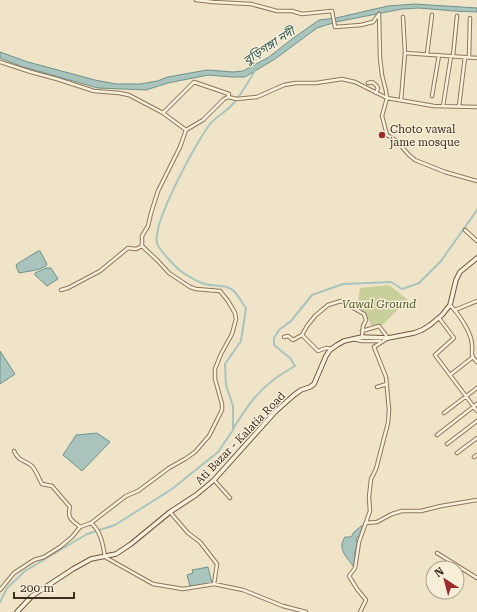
<svg xmlns="http://www.w3.org/2000/svg" width="477" height="612" font-family="'Roboto Serif','Noto Sans Bengali',serif">
	<rect width="100%" height="100%" fill="#f0e4c8"/>
	<path fill="#c9cf9b" d="M389,285L408,300L382,325H371C368,316 362,311 358,304L360,288Z"/>
	<path fill="#a9c4bc" stroke="#6f938a" d="M415,4L477,8V12L454,11L419,8L402,9L336,22L317,28L275,59L245,77H232L208,75L168,83L146,90L98,88L20,66L0,58V52L28,62L95,80L116,84H140L157,81L168,77L207,70L233,72L243,71L269,57L292,39L319,20L336,18L388,6Z
		M38,251H40L47,264L46,266C37,271 29,271 19,273L16,266L17,264Z
		M46,268H51L58,279L47,286L35,275V273Z
		M0,351L15,374L0,384Z
		M97,433L110,442L82,471L63,455L76,435Z
		M364,524L363,531L360,537H357L356,541L358,543L355,552V564L353,566C346,556 337,549 345,537H351L354,532Z
		M208,567L212,583L204,585L190,586L187,575L193,573L192,570Z"/>
	<g fill="none" stroke-linecap="round" stroke-linejoin="round">
		<path stroke="#a9c4bc" stroke-width="2" d="M233,429C244,411 255,394 272,381C279,375 288,370 295,366L290,358L274,345V338L279,330L291,321L312,295L343,284L391,282L402,289L419,283L441,261L477,210
			M0,602L7,588L25,571L87,534L115,525L172,489L218,452L233,430V406L226,385L225,364L241,341L246,308C242,303 238,295 234,291C225,283 214,287 205,284C195,281 186,275 178,269C173,264 159,250 157,243C152,222 197,142 210,124C216,117 224,113 231,106C241,96 247,83 255,71"/>
		<g stroke="#8d765c" stroke-width="4.5">
			<path id="minor" d="M196,0L213,2L251,4L277,11H292L302,14L332,11L335,27L361,25L373,22L379,14L380,58L382,75L386,91L387,98L382,116L387,135L397,141L408,154L415,160L445,172L477,181
				M405,53L477,58
				M427,54L432,15
				M453,56L457,16
				M469,57L470,18
				M0,62L31,72L57,79L94,91L119,93L129,95L163,113L186,130L203,120L224,99L228,97L237,99L257,97L284,85L296,83H316L342,79L355,82L387,98L434,106L477,107
				M368,83L372,82L376,85L378,88L376,93
				M432,96L439,55
				M401,100L405,53L403,17
				M443,106L451,56
				M459,106L465,57
				M163,113L194,82L229,94L228,97
				M186,130L180,147L158,191L151,213L148,226L142,236V246L158,261L169,273L190,287L196,289L220,291L228,301L235,313L236,319L232,334L221,354L215,369V379L222,404V410L209,436L195,452L185,459L169,468L138,491L126,496L91,523C101,531 103,545 105,557L153,584L183,589L214,584L243,590L283,606L306,612
				M465,230L477,241
				M61,290L68,288L100,271L128,248L136,249L142,246
				M450,305C458,313 472,333 472,345C473,354 469,354 477,362
				M455,310L477,301
				M439,318L454,338L435,355L477,411
				M284,337L288,336L293,340L302,335
				M353,339L362,341H380
				M332,349L326,348L318,351L302,335L307,326L315,316L328,305L341,301L364,314L366,320L363,326L362,337
				M450,375L473,357
				M377,387L387,384
				M444,413L477,388
				M437,435L477,404
				M447,444L477,421
				M14,451C19,462 25,460 32,466C36,470 39,479 42,484L52,486L70,507C67,519 72,520 80,527
				M457,453L477,438
				M474,457L477,455
				M214,480L230,498
				M170,512L188,533L200,542L217,564L214,584
				M366,523L377,522L392,514L402,511H421L441,506L477,500
				M437,553L477,578
				M0,590L14,573L34,560L44,557L60,547L72,537L80,527L91,523
				M360,612L366,600L357,589L349,576L355,568L359,542L370,511L369,497L371,479L376,469L388,423L389,410L386,377L374,347L388,338L379,326L362,331"/>
		</g>
		<g stroke="#6f573f" stroke-width="5.5">
			<path id="secondary" d="M17,612L32,596L73,569L91,559L116,554L131,544L170,512L196,495L214,480L275,412L294,395L301,390L310,387L314,384L326,356L330,350L337,345L344,341L362,337L388,338L414,333L422,330L430,325L442,315L450,305L456,280L460,272L477,258"/>
		</g>
		<use href="#minor" stroke="#faf1dc" stroke-width="2.5"/>
		<use href="#secondary" stroke="#faf1dc" stroke-width="3.5"/>
	</g>
	<circle fill="#9e2a2b" stroke="#f7eed8" stroke-width="1.5" cx="382" cy="135" r="4"/>
	<g text-anchor="middle" stroke-width="3" stroke-linejoin="round" paint-order="stroke">
		<g font-size="11" fill="#3d2e20" stroke="#f7eed8" text-anchor="start">
			<text x="390" y="133">Choto vawal<tspan x="390" dy="13">jame mosque</tspan></text>
		</g>
		<g font-size="11" font-style="italic" fill="#4d5a26" stroke="#f7eed8">
			<text x="379" y="308">Vawal Ground</text>
		</g>
		<g font-size="11" fill="#3d2e20" stroke="#f7eed8">
			<text transform="translate(240 438) rotate(-46)" y="4">Ati Bazar - Kalatia Road</text>
		</g>
		<g font-size="12" font-style="italic" fill="#2f5d5a" stroke="#f7eed8">
			<text transform="translate(269 46) rotate(-33)" y="4">বুড়িগঙ্গা নদী</text>
		</g>
	</g>
	<g transform="translate(445 580) rotate(324)"><circle r="19" fill="#f7eed8" stroke="#ada18e"/>
	<path d="M0-3L7 15L0 10L-7 15Z" fill="#9e2a2b"/>
	<text y="-6" font-size="11" font-weight="bold" text-anchor="middle" fill="#3d2e20">N</text>
	</g>
	<path d="M14 592v6h60v-6" fill="none" stroke="#3d2e20" stroke-width="2"/>
	<text x="20" y="592" font-size="12" fill="#3d2e20" stroke="#f7eed8" stroke-width="3" paint-order="stroke">200 m</text>
</svg>
